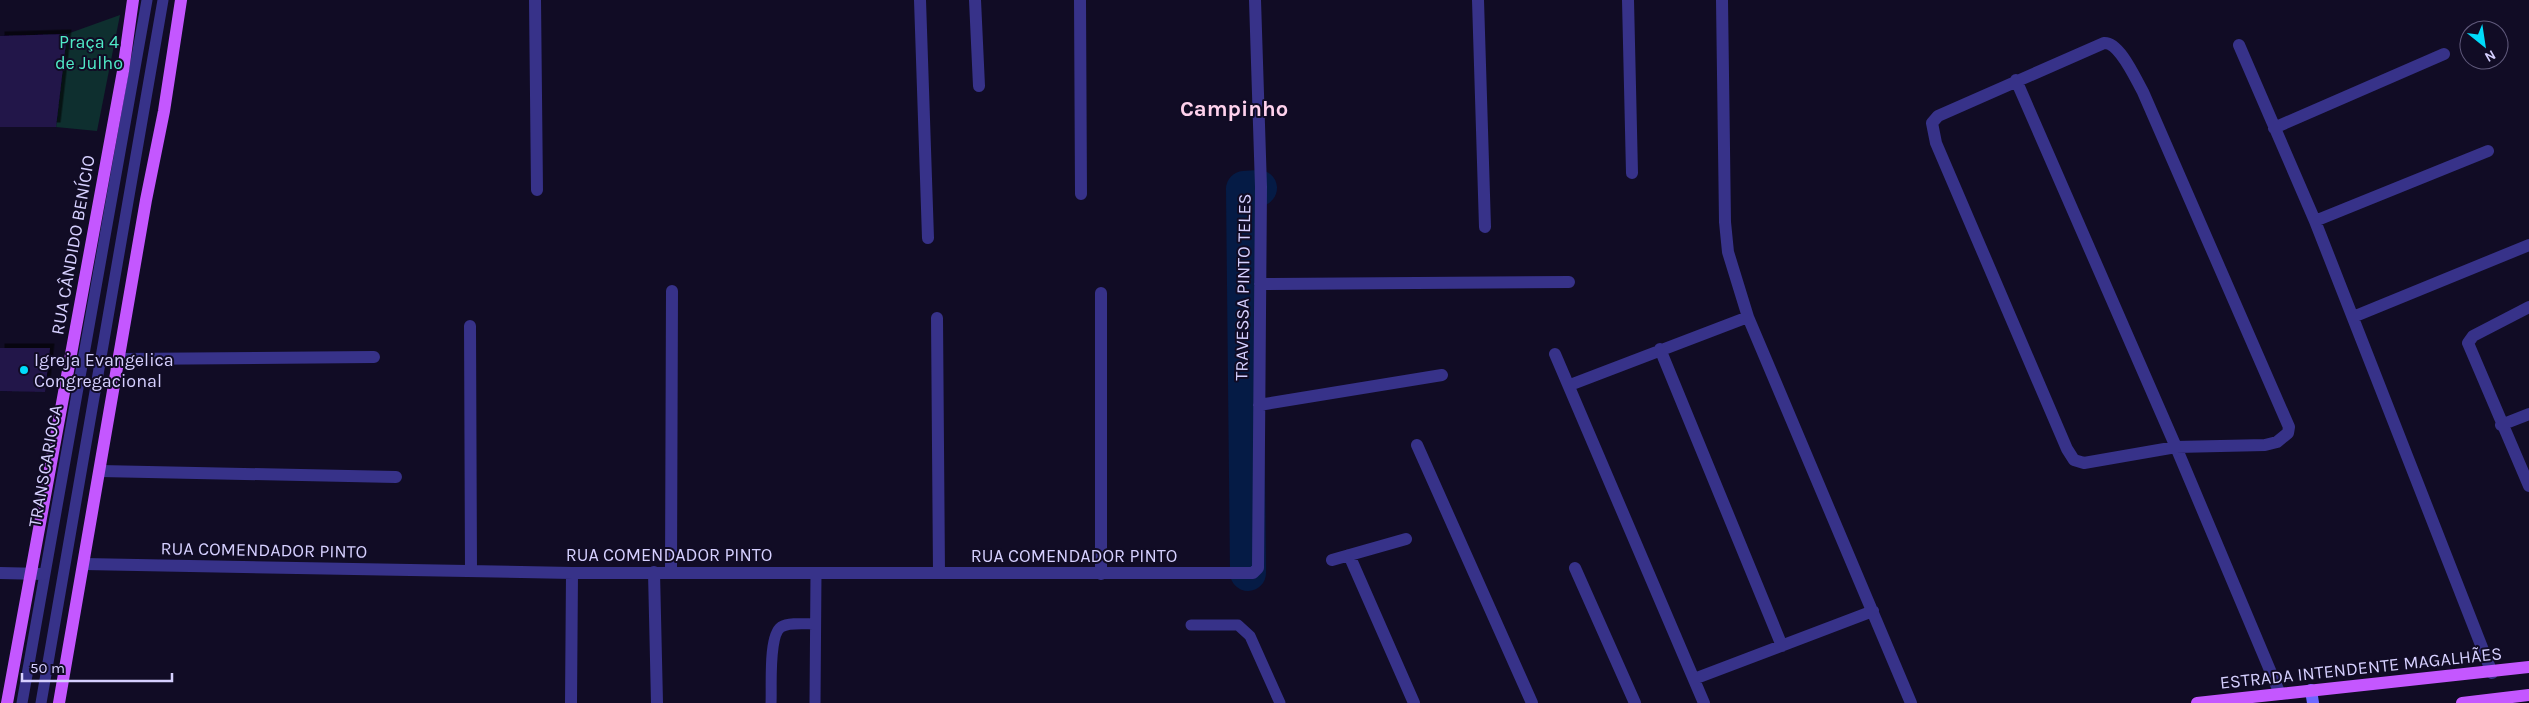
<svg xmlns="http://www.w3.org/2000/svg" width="2529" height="703" font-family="Karla,sans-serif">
	<defs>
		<filter id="shadow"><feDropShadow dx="4.5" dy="-4.5" stdDeviation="0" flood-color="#0009"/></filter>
	</defs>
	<rect width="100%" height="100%" fill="#110c25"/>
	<path fill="#0e2f2f" d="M120,15L97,131L56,127L67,34Z"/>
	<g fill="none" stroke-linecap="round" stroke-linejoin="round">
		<path stroke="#051b45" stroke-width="36" d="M1248,573L1244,189L1259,188"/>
	</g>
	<path fill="#211648" filter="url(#shadow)" d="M67,34L56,127H0V36Z
		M0,348H50L45,392L0,391Z"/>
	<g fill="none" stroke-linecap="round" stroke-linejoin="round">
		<path stroke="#373289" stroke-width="11" d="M1191,625H1238L1250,636L1280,703
			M22,703L147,0
			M41,703L163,0
			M771,703C772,688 768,636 781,627C789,622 806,624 815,624
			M815,703L816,573"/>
		<path stroke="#373289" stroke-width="12" d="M535,0L537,190
			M920,0L928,238
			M975,0L979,86
			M1080,0L1081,194
			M1478,0L1485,227
			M1628,0L1632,173
			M1722,0L1725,222L1728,252L1748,317L1911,703
			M2104,43C2120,42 2136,80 2143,92L2289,427L2288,433L2277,442L2265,445L2176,447L2084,463L2074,460L2067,449L1936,143L1932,123L1938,116Z
			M2239,45L2315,221L2492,673
			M2016,80L2176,447L2280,694
			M2274,128L2444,54
			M2315,221L2488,151
			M1260,284L1569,282
			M1101,293V574
			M2529,307L2473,336L2468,343L2529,486
			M2353,317L2529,245
			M937,318L939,573
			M470,326L471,571
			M1660,349L1782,646
			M1555,354L1704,703
			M119,359L374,357
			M1570,385L1748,317
			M1259,405L1442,375
			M2501,425L2529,414
			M1417,445L1532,703
			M100,471L396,477
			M1349,555L1414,703
			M1332,560L1406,539
			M84,564L572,573H1253L1258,568L1261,187L1255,0
			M1575,568L1635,703
			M654,572L657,703
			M671,572L672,291
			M0,573L44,574
			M1694,679L1873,611
			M571,703L572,573"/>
		<path stroke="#6e67ff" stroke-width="12" d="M2311,690L2313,703"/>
		<path stroke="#c457ff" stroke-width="12" d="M7,703L123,71L133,0
			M59,703L146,200L164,111L181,0
			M2197,703L2529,667
			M2462,703L2529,695"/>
	</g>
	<circle fill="#00dcfb" stroke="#110c25" stroke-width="2" cx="24" cy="370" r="5"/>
	<g text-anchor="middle" stroke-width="4" stroke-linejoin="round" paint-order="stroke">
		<g font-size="18" fill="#50ebc8" stroke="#110c25">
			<text x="89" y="48">Praça 4<tspan x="89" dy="21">de Julho</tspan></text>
		</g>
		<g font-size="18" fill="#d6d0ff" stroke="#110c25">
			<text transform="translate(73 245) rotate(-80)" y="6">RUA CÂNDIDO BENÍCIO</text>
			<text transform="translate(1243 287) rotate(-89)" y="6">TRAVESSA PINTO TELES</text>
			<text transform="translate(45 466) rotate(-80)" y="6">TRANSCARIOCA</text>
			<text transform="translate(264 550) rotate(1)" y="6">RUA COMENDADOR PINTO</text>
			<text x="669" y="561">RUA COMENDADOR PINTO</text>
			<text x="1074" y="562">RUA COMENDADOR PINTO</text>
			<text transform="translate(2361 668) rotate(-6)" y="6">ESTRADA INTENDENTE MAGALHÃES</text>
		</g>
		<g font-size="18" fill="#d6d0ff" stroke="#110c25" text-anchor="start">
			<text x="34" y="366">Igreja Evangelica<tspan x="34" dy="21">Congregacional</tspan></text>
		</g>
		<g font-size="22" font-weight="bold" fill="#ffd2ed" stroke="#110c25">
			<text x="1234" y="116">Campinho</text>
		</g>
	</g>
	<g transform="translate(2484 45) rotate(150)"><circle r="24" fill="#110c25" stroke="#605a7c"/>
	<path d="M0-4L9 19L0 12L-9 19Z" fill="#00dcfb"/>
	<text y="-8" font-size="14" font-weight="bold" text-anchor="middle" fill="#d6d0ff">N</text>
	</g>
	<path d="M22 673v8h150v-8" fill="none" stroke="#d6d0ff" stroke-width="2.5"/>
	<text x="30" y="673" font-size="15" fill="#d6d0ff" stroke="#110c25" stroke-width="4" paint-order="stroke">50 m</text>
</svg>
